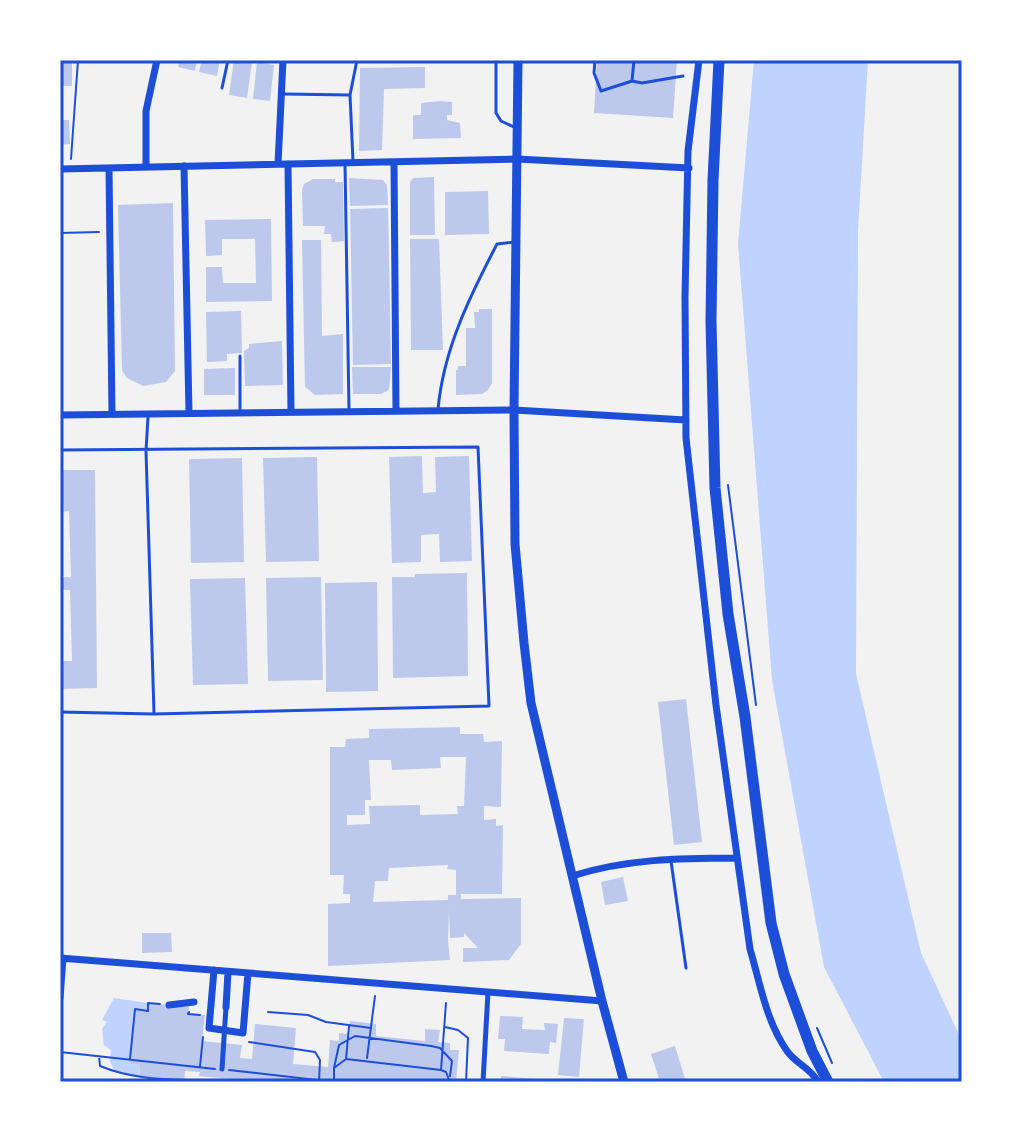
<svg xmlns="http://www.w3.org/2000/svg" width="1022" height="1142" font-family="'Fira Sans',sans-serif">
	<rect width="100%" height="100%" fill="#f2f2f2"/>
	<path fill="#bfd3fe" d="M754,60H868L858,231L856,674L921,953L962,1041V1082H884L824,967L772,680L738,244Z
		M114,998L148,1003V1011L135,1010L130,1064L140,1065L139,1077L114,1070L110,1062L111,1050L104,1045L102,1029L107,1022L102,1020Z"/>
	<path fill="#bdc9ec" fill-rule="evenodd" d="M60,60H72V86H60Z
		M180,60H197L195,71L178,67Z
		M202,60H220L217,76L199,72Z
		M234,60L252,62L247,98L229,95Z
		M597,60H677L673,118L594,113Z
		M257,62L274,65L270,101L253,99Z
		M425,67V88L384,89L382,150L359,151L360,68Z
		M440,101L452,102V115H447V120L460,123L461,138L413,139V115H421V103Z
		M60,120H69L70,144L60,145Z
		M434,177L435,235H410V182L413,178Z
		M349,178L383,180L387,185L388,205L350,206Z
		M313,179H335V182H343L344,241L332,242L331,234H324L325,226H303L302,190L304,184Z
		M488,191L489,234L445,235V192Z
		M173,203L175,371L166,382L143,386L127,378L122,371L118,205Z
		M388,208L391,364L353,365L350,209Z
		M271,219L272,301L206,302V267H222L223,283H256L255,239H222V255L206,256L205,220Z
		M410,239H439L443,350H411Z
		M302,240H321L322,336L343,334V394L315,395L305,387Z
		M479,309H492V383L488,390L482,394L456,395V370H458V366H466V328H475L474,312H479Z
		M241,311L242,353L227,354V361L207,362L206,312Z
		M282,341L283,385L245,386L244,351L249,348V344Z
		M352,367H391L389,390L381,394H353Z
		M235,368V395H204V369Z
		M422,456L423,493L436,492L435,457L469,456L472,561L440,562L439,534L421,535V562L392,563L389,457Z
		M317,457L319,561L266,562L263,458Z
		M242,458L244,562L191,563L189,459Z
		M60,470H95L97,688L60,689V661H72L70,590H60V577H71L69,511L60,512Z
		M467,573L468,676L393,678L392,577H415V574Z
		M321,577L323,680L268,681L266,578Z
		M245,578L248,684L193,685L190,579Z
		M377,582L378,691L326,692L325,583Z
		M686,699L702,842L674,845L658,702Z
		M460,727V734H483L484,742L502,741L501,807L484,806V820L496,819V826L503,825L502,894H461V899L521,898V944L509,960L463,962V948H478L464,933V937L450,938L449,910L448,940L450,960L328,966V904L350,903V894H343L344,875H330V747H345L346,739L369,738V729ZM440,757H466L464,806H457L458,814L420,815V805L369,806L370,824L347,825V815H365V800H371L369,760H391L392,770L441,768ZM448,865L447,869L456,870V895H448V900L373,902L375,881H388L389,868Z
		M623,877L628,901L605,905L601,882Z
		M142,933H171L172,952L142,953Z
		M148,1003L189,1007L188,1014L205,1015L202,1041L242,1045L240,1058L252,1059L255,1024L296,1028L293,1064L328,1067L330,1040L339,1041V1033L348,1034L350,1021L376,1024V1036L425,1041V1029L440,1030L438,1042L450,1043V1050H459L456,1082H262L199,1076L200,1072L185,1071L184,1081L139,1077L140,1065L130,1064L135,1009L148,1011Z
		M500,1016L523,1017L522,1029L545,1030L544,1023L558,1024L556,1043L550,1042L549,1054L504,1051L505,1039H498Z
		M564,1018L584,1019L579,1077L558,1075Z
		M675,1046L686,1082H660L651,1054Z
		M501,1076L546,1080V1082H501Z"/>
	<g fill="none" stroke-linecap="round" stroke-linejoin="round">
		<path stroke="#1d4ed8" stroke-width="2" d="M71,159L78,60
			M60,233L99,232
			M728,485L756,705
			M189,1012L188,1014L200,1015
			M268,1012L308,1015L326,1022L371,1028
			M445,1027L458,1030L468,1038L466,1082
			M817,1028L832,1063
			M249,1042L315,1052L320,1060L319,1082
			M60,1052L215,1069
			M99,1056L100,1066C141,1083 182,1078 225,1082
			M367,1058L375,996
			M130,1059L135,1009L148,1011V1003L160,1004
			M346,1059L349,1026
			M200,1066L203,1037
			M334,1068L339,1045L355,1036L431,1046L440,1048L452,1061L450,1076
			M229,1070L334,1082V1068L346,1059L441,1070L446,1072L450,1082
			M441,1070L446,1003"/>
		<path stroke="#1d4ed8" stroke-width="3" d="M496,60V113L501,121L514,127
			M595,60L594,73L601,91L632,81L642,83L683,76
			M632,81L634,60
			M222,88L228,60
			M283,94L350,95L353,161
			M350,95L357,60
			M345,163L349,410
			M438,410C443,350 470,296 497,244L515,242
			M240,412V356
			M148,417L146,451L154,713
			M60,450L478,447L489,706L154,714L60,712
			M671,861L686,968"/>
		<path stroke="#1d4ed8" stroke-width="5" d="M222,1069L226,1007
			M483,1082L488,992"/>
		<path stroke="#1d4ed8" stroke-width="7" d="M699,60L688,151L685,297L686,438L716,705L750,949C760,983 766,1021 787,1051C796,1064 811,1068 818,1082
			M394,162L396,411
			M278,164L283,60
			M288,164L291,412
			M184,166L189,413
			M146,167V111L157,60
			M109,168L112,414
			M60,169L517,159L689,168
			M60,415L514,410L686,420
			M572,876C625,859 681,858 736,858
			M60,958L602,1001
			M214,970L209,1028L243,1033L248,973
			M60,998L63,958
			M169,1005L194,1002
			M226,1007L228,972"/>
		<path stroke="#1d4ed8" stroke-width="9" d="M518,60L514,410L515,544L524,643L531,703L602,1001L624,1082"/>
		<path stroke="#1d4ed8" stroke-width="11" d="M719,60L713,180L711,321L715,488L728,614L745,717L771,923L784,974L812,1051L828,1082"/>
	</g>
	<rect width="1022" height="1142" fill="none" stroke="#ffffff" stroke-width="124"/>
	<rect x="62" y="62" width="898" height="1018" fill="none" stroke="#1d4ed8" stroke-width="3"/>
</svg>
